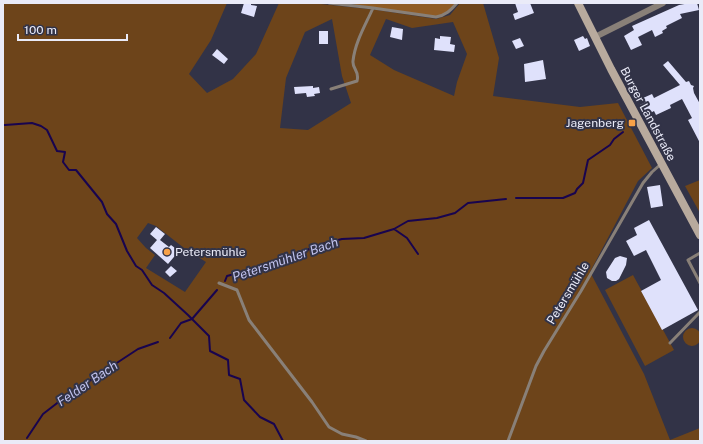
<svg xmlns="http://www.w3.org/2000/svg" width="703" height="444" font-family="'Public Sans',sans-serif">
	<rect width="100%" height="100%" fill="#323347"/>
	<path fill="#6d441a" fill-rule="evenodd" d="M3,3H227L211,40L189,74L207,93L233,79L256,54L279,3H312L377,10L436,19L450,15L460,3H483L499,58L493,96L580,107L618,103L652,168L638,181L590,272L644,374L670,440L700,428V441H3ZM332,19L342,76L351,103L308,130L280,128L286,78L305,32ZM386,19L412,28L453,22L467,54L457,82L454,96L394,70L370,55ZM148,223L156,226L184,248L206,262L185,292L146,268L155,255L146,248L137,238Z
		M700,180V213L685,186Z
		M633,275L674,350L645,366L605,290Z
		M683 337a9 9 0 1 1 18 0a9 9 0 1 1-18 0Z"/>
	<path fill="#8f5b25" d="M343,3H456L450,11L436,17Z"/>
	<g fill="none" stroke-linecap="round" stroke-linejoin="round">
		<path stroke="#18044f" stroke-width="2" d="M3,125H5L32,123L41,126L47,130L57,151L65,152L63,162L69,170H76L102,202L107,214L116,224L127,251L136,266L142,270L152,285L164,293L188,315L209,336L210,351L228,360L229,375L240,379L244,400L260,417L274,424L283,441
			M516,198H563L575,193L577,189L583,183L588,160L610,145L614,139L623,132
			M394,229L407,238L418,254
			M225,281L227,276L272,264L280,258L297,254L322,244L342,239L364,238L394,229L408,221L437,218L455,213L468,203L506,199
			M170,338L181,323L192,319L217,290
			M27,438L43,414L65,397L138,349L158,342"/>
	</g>
	<path fill="#dfe1fb" d="M244,3H251V5L257,6L254,17L241,13Z
		M515,3H530L534,13L515,20L513,14L518,12Z
		M690,3H697L699,10L680,14L682,18L666,26L667,28L662,31L663,33L655,37L652,30L638,37L642,45L631,50L624,36L634,30L632,26L679,5Z
		M392,27L403,29L402,40L390,37Z
		M319,31H328V44H319Z
		M440,36L451,37L450,44L455,45L454,52L434,50L435,38L440,39Z
		M583,36L585,39L587,38L590,46L579,51L574,40Z
		M520,38L524,46L516,49L512,41Z
		M217,49L228,59L224,64L212,55Z
		M543,60L546,79L525,82L524,64Z
		M668,61L686,82L689,81L691,85L694,86L693,88L694,93L700,104V143L688,120L692,118L682,99L670,105L671,108L656,115L654,111L645,116L640,105L646,102L643,98L652,94L654,98L680,85L663,65Z
		M313,86V88L319,87L320,93L314,94L315,96L307,97L306,93L295,94L294,87Z
		M660,185L663,206L651,208L647,187Z
		M649,220L698,310L662,330L641,291L661,280L646,250L634,256L626,241L637,235L634,228Z
		M156,227L165,234L160,240L169,247L171,245L179,251L168,264L150,248L157,240L150,234Z
		M620,256L627,258L626,265L619,279L616,281H612L607,278L606,272L615,258Z
		M171,266L177,271L170,277L165,272Z"/>
	<g fill="none" stroke-linecap="round" stroke-linejoin="round">
		<path stroke="#898078" stroke-width="3" d="M329,3L373,8L436,17C446,15 450,11 457,3
			M331,89L357,81C360,71 352,69 353,61C355,42 366,24 373,8
			M700,253L688,260L700,283
			M219,283L237,290L249,320L312,402L329,427L342,434L356,437L366,441
			M670,343L700,312
			M508,441L536,366L544,351L581,291L643,183L652,172L661,164"/>
		<path stroke="#898078" stroke-width="6" d="M595,37L663,3"/>
		<path stroke="#b8aa9d" stroke-width="8" d="M578,3L611,69L700,235"/>
	</g>
	<g fill="#f7a148" stroke="#323347" stroke-width="1.5">
		<rect x="628" y="119" width="8" height="8" rx="2"/>
		<circle cx="167" cy="252" r="4"/>
	</g>
	<g text-anchor="middle" stroke-width="4" stroke-linejoin="round" paint-order="stroke">
		<g font-size="12" fill="#eaebf8" stroke="#323347">
			<text transform="translate(648 114) rotate(62)" y="4">Burger Landstraße</text>
			<text transform="translate(568 293) rotate(-59)" y="4">Petersmühle</text>
		</g>
		<g font-size="12" fill="#eaebf8" stroke="#323347" text-anchor="end">
			<text x="624" y="127">Jagenberg</text>
			<text x="175" y="256" text-anchor="start">Petersmühle</text>
		</g>
		<g font-size="13" font-style="italic" fill="#c0c2ed" stroke="#323347">
			<text transform="translate(285 259) rotate(-19)" y="5">Petersmühler Bach</text>
			<text transform="translate(87 383) rotate(-34)" y="5">Felder Bach</text>
		</g>
	</g>
	<rect width="703" height="444" fill="none" stroke="#eaebf8" stroke-width="8"/>
	<path d="M18 34v6h109v-6" fill="none" stroke="#eaebf8" stroke-width="2"/>
	<text x="24" y="34" font-size="12" fill="#eaebf8" stroke="#323347" stroke-width="3" paint-order="stroke">100 m</text>
</svg>
